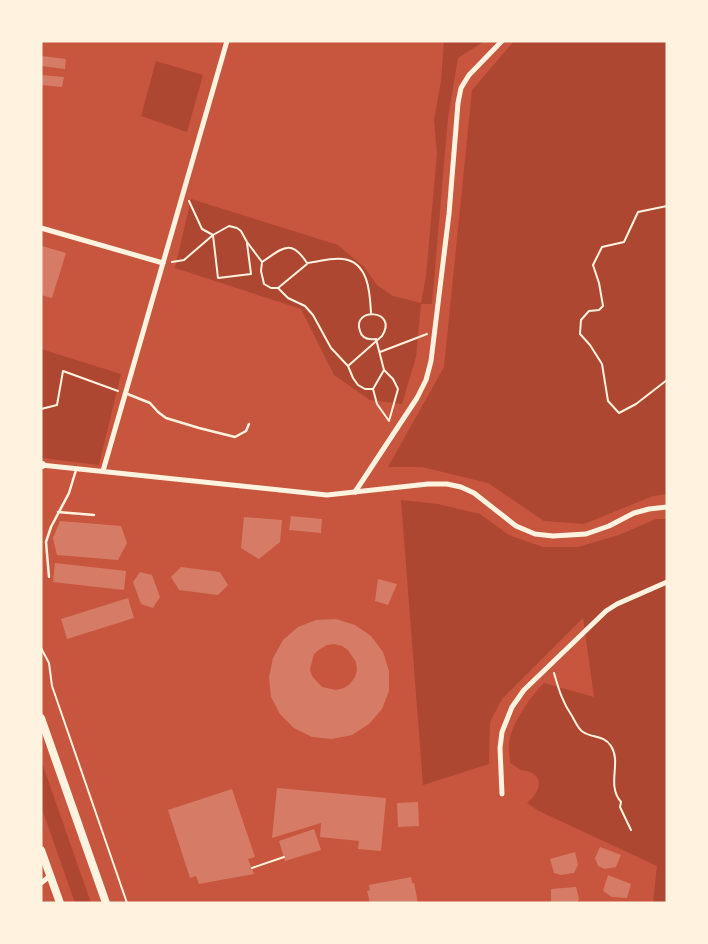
<svg xmlns="http://www.w3.org/2000/svg" width="708" height="944" font-family="Inter,sans-serif">
<rect width="100%" height="100%" fill="#c8553d"/>
<g fill="#ae4732">
<polygon points="444,41 485,41 458,58 448,118 432,304 421,304 416,357 402,404 370,400 334,375 301,309 175,268 191,199 338,245 365,268 377,285 393,296 421,303 426,276 437,154 434,120 441,81"/>
<polygon points="514,41 667,41 667,494 653,496 584,524 544,521 488,483 422,467 388,467 444,367 472,90"/>
<polygon points="156,61 203,75 187,132 141,116"/>
<polygon points="41,349 121,374 99,465 41,458"/>
<path d="M401,500L438,504L480,514L509,535L543,547H578L619,535L656,519H667V903H653L657,866L539,811L527,803C536,796 546,781 532,773C529,771 524,771 521,770C517,768 514,765 510,763C510,757 508,749 509,743C511,724 531,696 544,683L594,697L583,618L502,699L490,722L489,764L423,785Z"/>
<polygon points="41,760 91,903 75,903 41,806"/>
</g>
<g fill="#d67c66" fill-rule="evenodd">
<polygon points="41,56 66,59 65,69 41,66"/>
<polygon points="41,75 64,77 62,87 41,85"/>
<polygon points="42,246 66,253 52,298 41,295"/>
<polygon points="291,516 322,519 321,533 289,530"/>
<polygon points="244,517 282,520 280,542 259,559 241,548"/>
<polygon points="60,521 121,526 127,543 118,560 57,555 53,538"/>
<polygon points="55,563 126,571 124,590 53,582"/>
<polygon points="181,567 220,572 228,585 218,595 179,590 171,577"/>
<polygon points="140,572 152,575 160,597 153,608 141,604 133,582"/>
<polygon points="378,579 397,584 388,605 375,601"/>
<polygon points="128,598 134,618 67,639 61,619"/>
<path d="M336,619L355,625L371,636L383,652L389,671V691L382,709L369,724L352,735L332,739L312,737L294,728L280,714L271,697L269,677L273,658L283,640L298,627L316,620ZM334,644L342,646L348,650L356,662L357,670L355,677L350,684L344,688L336,690L322,687L312,676L310,669L314,654L320,649L327,645Z"/>
<polygon points="277,788 386,798 381,851 358,849 359,841 320,837 321,823 272,838"/>
<polygon points="232,789 255,857 248,859 254,874 199,884 196,876 190,878 168,810"/>
<polygon points="418,802 419,826 398,827 397,803"/>
<polygon points="314,829 321,850 285,861 279,841"/>
<polygon points="600,847 621,855 616,867 605,869 598,866 595,858"/>
<polygon points="575,852 578,865 574,873 561,875 554,873 550,859"/>
<polygon points="608,875 631,884 627,898 612,897 603,891"/>
<polygon points="411,877 412,883 414,883 418,903 370,903 367,891 370,890 369,885"/>
<polygon points="576,887 579,899 577,903 551,903 551,889"/>
</g>
<g fill="none" stroke-linecap="round" stroke-linejoin="round">
<g stroke="#fff3e0" stroke-width="2">
<path d="M189,201L202,229L213,235L229,226L237,228L241,231L247,242L262,262C283,248 291,238 307,263C318,262 332,257 343,259C369,262 370,294 371,313"/>
<polyline points="667,206 638,212 624,242 602,247 593,265 599,283 603,306 599,310 589,311 581,320 580,334 590,345 602,364 608,401 619,413 636,404 667,380"/>
<polyline points="213,235 218,278 251,274 247,243"/>
<polyline points="172,262 184,260 213,235"/>
<polyline points="262,262 261,271 264,284 271,288 278,288 288,298 305,306 313,315 331,348 348,366 353,378 358,385 365,389 373,389 377,404 389,421 398,389 393,379 384,370 376,339"/>
<polyline points="278,288 307,264"/>
<polyline points="380,352 427,334"/>
<path d="M348,366L382,336C399,309 351,307 360,331C362,339 369,340 376,339"/>
<polyline points="373,389 384,370"/>
<polyline points="41,409 57,405 63,371 118,391"/>
<polyline points="41,648 49,663 52,686 127,903"/>
<path d="M554,673C559,690 562,701 572,716C575,721 578,729 583,732C592,738 604,735 611,746C622,763 606,784 621,802L620,807L631,830"/>
<polyline points="252,868 284,857"/>
</g>
<g stroke="#fff3e0" stroke-width="2.5">
<polyline points="125,393 150,403 158,412 166,418 199,428 235,437 246,431 249,424"/>
<polyline points="58,512 94,515"/>
<polyline points="49,577 46,542 51,527 69,493 76,470"/>
</g>
<g stroke="#fff3e0" stroke-width="5">
<polyline points="41,228 163,263"/>
<polyline points="41,465 327,495 428,484 447,484 461,487 474,493 516,526 535,534 553,536 586,534 609,526 634,513 649,509 667,507"/>
<polyline points="103,471 227,41"/>
<polyline points="355,492 417,398 426,380 431,361 449,214 458,103 461,88 469,75 502,41"/>
<polyline points="502,794 500,748 502,732 512,707 524,690 606,611 617,604 667,582"/>
<polyline points="41,883 50,876"/>
</g>
<g stroke="#fff3e0" stroke-width="8">
<polyline points="41,465 42,465"/>
<polyline points="41,718 106,903"/>
<polyline points="41,850 60,903"/>
</g>
</g>
<rect width="708" height="944" fill="none" stroke="#fff3e0" stroke-width="85"/>
</svg>
